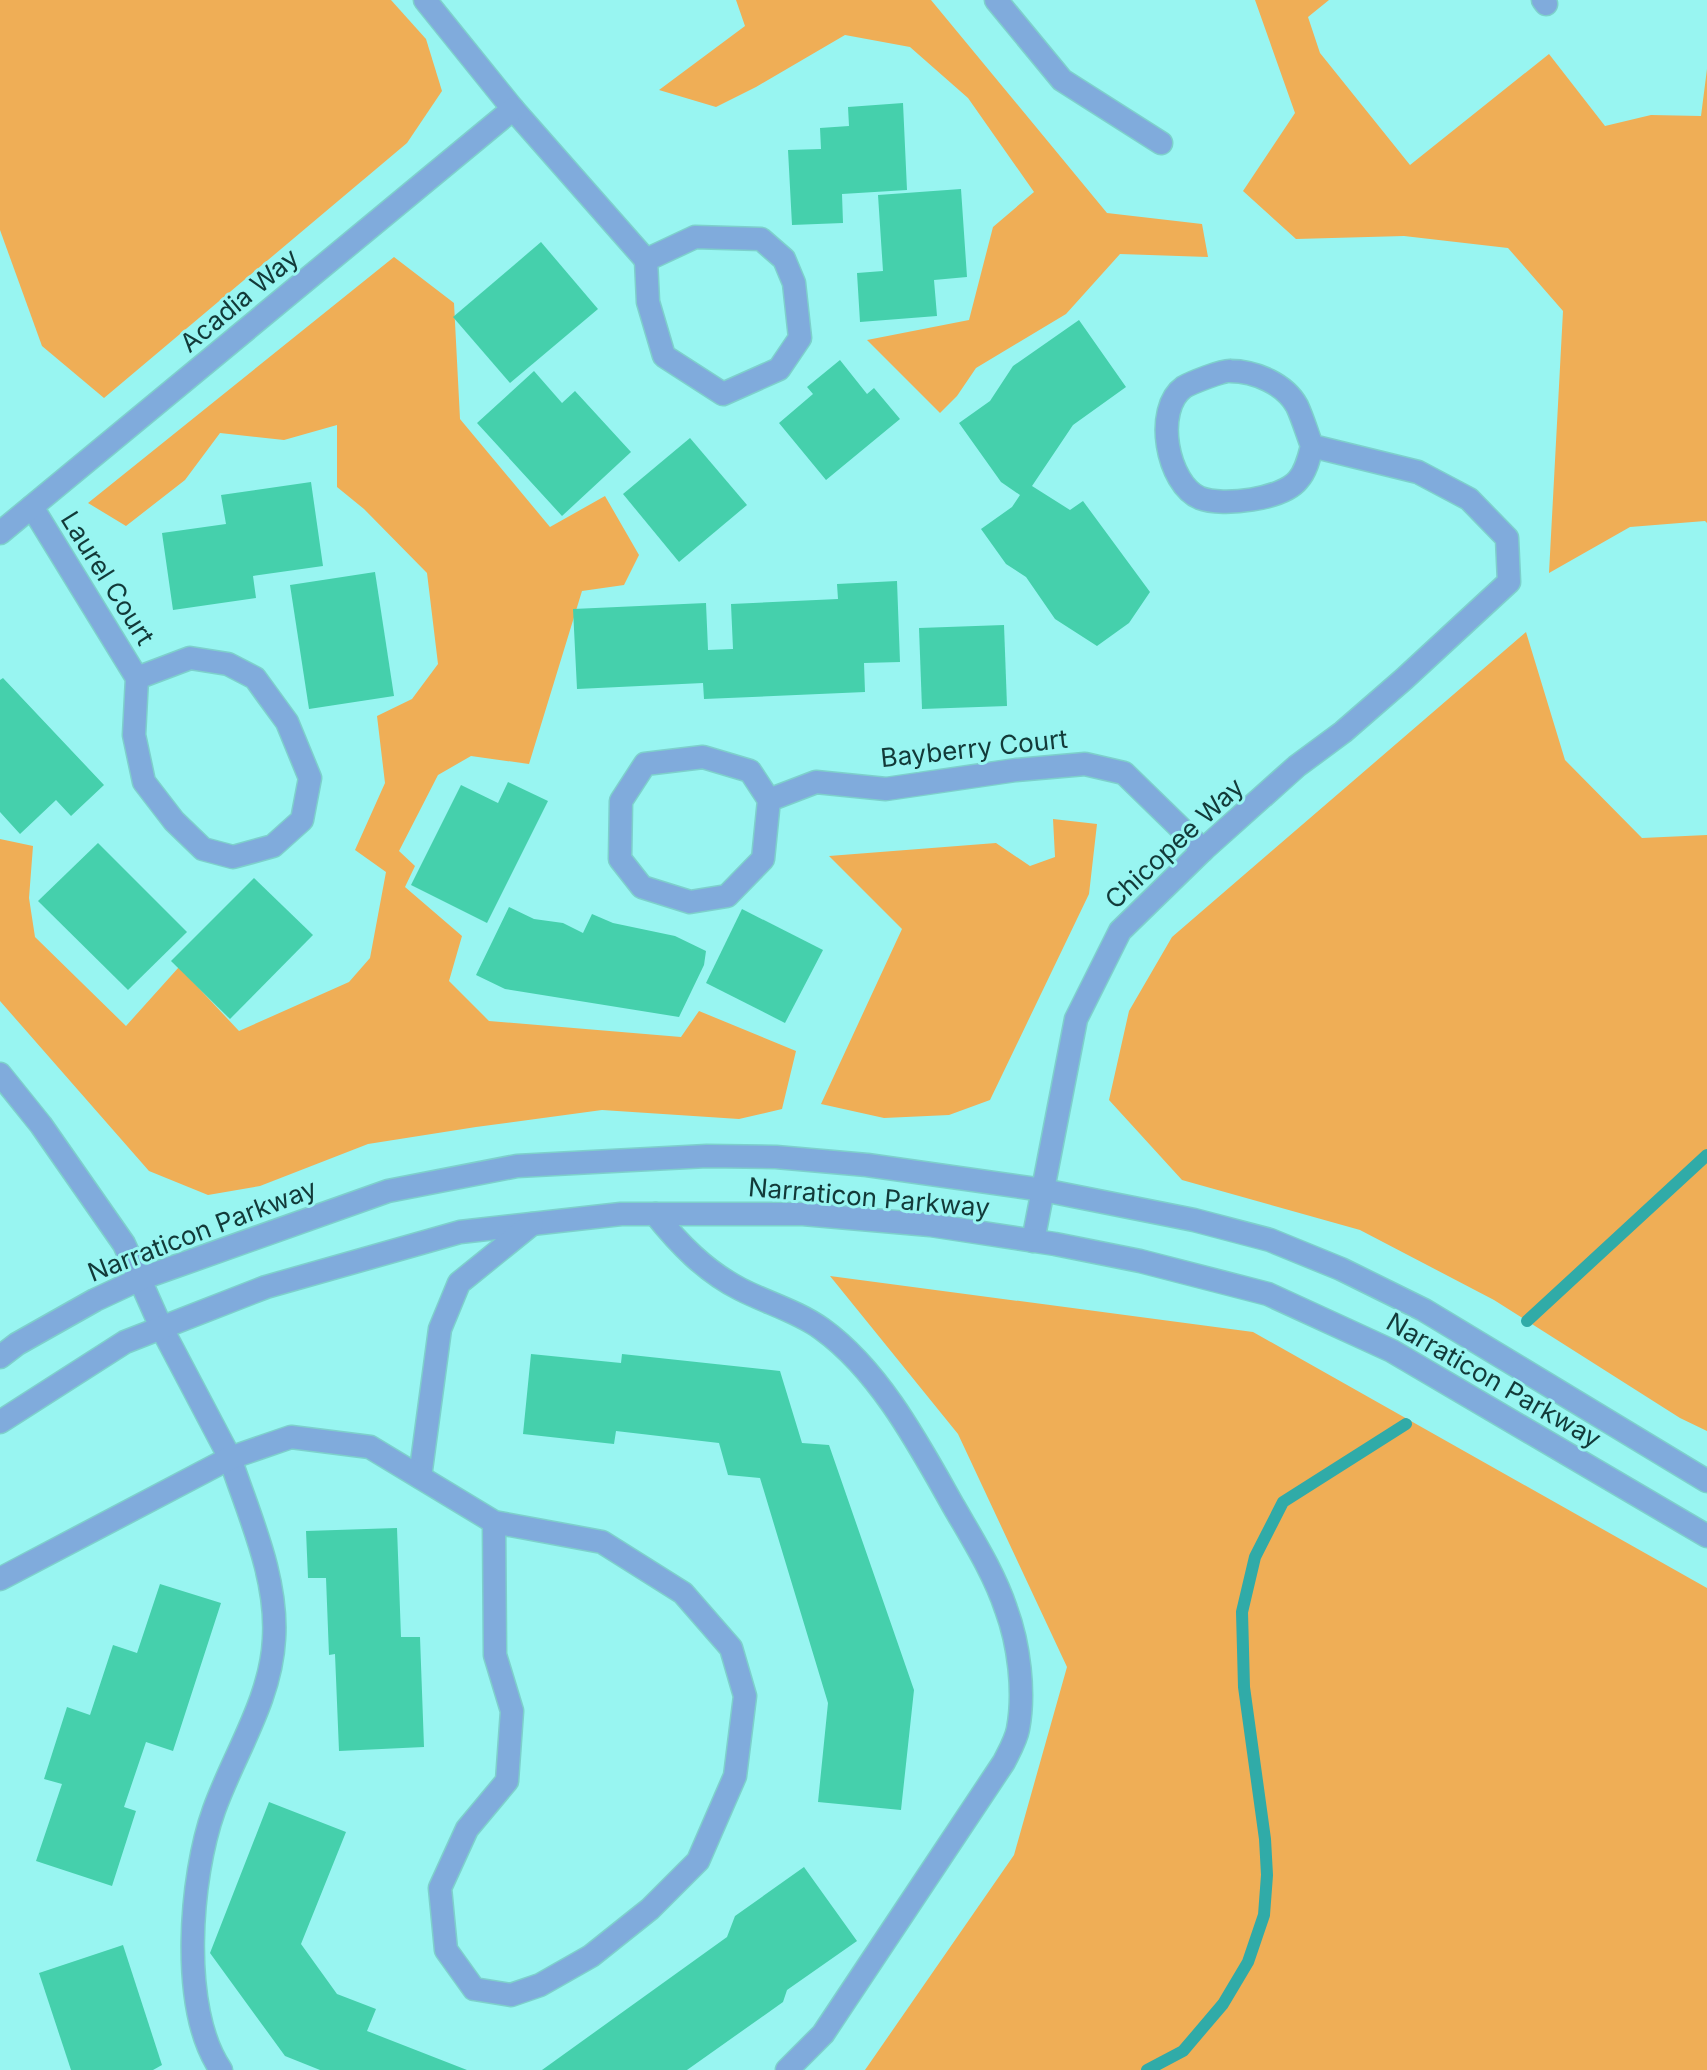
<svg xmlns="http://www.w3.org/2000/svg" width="1707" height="2070" font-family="Inter,sans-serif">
<rect width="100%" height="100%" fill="#98f5f1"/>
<g fill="#efae56">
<polygon points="0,0 391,0 426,39 442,91 407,143 104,398 42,346 0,230"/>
<polygon points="736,0 931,0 1107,213 1202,224 1208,257 1120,254 1066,314 976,368 957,396 940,413 867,340 969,320 993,227 1034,192 968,98 910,47 845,35 756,87 716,107 659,90 745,26"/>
<polygon points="1255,0 1329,0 1308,17 1320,53 1410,165 1549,54 1605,126 1651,115 1701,116 1707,69 1707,523 1705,521 1630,527 1549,573 1563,311 1508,248 1404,236 1296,239 1243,191 1295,113"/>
<polygon points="394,257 454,303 460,419 550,527 605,496 639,555 624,585 582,591 529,764 471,756 438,775 399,851 415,866 405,887 462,936 449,981 489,1021 681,1037 699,1011 796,1051 782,1109 739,1119 602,1110 476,1127 368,1144 260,1186 208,1195 149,1171 0,1001 0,839 33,846 29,898 35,937 126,1026 179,967 239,1031 349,982 370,958 386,872 355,850 385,783 377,716 412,699 438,664 427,573 364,509 337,487 337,425 284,440 220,433 185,480 126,526 88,503"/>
<polygon points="1526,632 1565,760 1642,838 1707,835 1707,1431 1680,1418 1494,1300 1360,1230 1182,1180 1109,1100 1129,1011 1172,937"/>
<polygon points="1053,819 1097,824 1089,894 990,1100 949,1115 884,1118 821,1104 902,929 829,856 996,843 1030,866 1055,857"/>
<polygon points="830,1276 1253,1332 1707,1588 1707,2070 865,2070 1014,1855 1067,1667 958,1434"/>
</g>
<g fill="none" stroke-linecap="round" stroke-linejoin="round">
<g stroke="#30aba8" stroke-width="12">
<polyline points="1527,1321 1707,1155"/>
<polyline points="1147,2070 1183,2051 1223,2004 1248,1962 1264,1915 1267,1875 1265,1839 1244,1687 1242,1612 1255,1557 1283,1502 1406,1424"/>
</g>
</g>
<g fill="#45d0ac">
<polygon points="903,103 907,190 842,194 843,223 792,225 788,150 821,149 820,128 849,126 848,107"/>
<polygon points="961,189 967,277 934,280 937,316 860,322 857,273 883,271 878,195"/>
<polygon points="541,242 598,309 510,383 453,317"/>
<polygon points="1079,320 1126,387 1073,425 1032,486 1070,510 1083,501 1150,592 1129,623 1097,646 1055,619 1026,577 1006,564 981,529 1012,507 1020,495 1001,482 959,423 990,401 1013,366"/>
<polygon points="840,360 867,394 874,388 900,419 826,480 779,423 813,394 807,387"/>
<polygon points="534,371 562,403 575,391 631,452 562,516 477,423"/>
<polygon points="690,438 747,505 679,562 623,494"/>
<polygon points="311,482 323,566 253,576 256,598 173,610 162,533 226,524 221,495"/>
<polygon points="375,572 394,696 309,709 290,585"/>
<polygon points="897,581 900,662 864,663 865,692 704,699 703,683 577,689 573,609 706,603 708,650 733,649 731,604 838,599 837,584"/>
<polygon points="1004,625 1007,706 922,709 919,628"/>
<polygon points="3,678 104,785 71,816 56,800 20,834 0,812 0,680"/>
<polygon points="508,782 548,801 487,923 411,885 461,785 498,803"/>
<polygon points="98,843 187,932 128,990 38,901"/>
<polygon points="254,878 313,935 230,1019 171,961"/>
<polygon points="509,907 534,919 563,923 583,933 592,914 613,923 675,936 706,951 704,965 679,1017 505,989 476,975"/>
<polygon points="742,909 823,950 785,1023 706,983"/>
<polygon points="531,1354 621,1363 622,1354 780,1371 802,1443 829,1445 914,1690 901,1810 818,1802 828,1703 760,1478 728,1475 719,1443 616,1431 614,1444 523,1434"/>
<polygon points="397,1528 401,1637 420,1637 424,1747 339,1751 335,1654 329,1655 326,1578 308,1578 306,1531"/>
<polygon points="160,1584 221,1603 173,1751 146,1742 124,1807 136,1811 112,1886 36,1861 62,1784 44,1779 67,1707 90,1715 113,1645 137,1653"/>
<polygon points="269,1802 346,1832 301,1944 337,1994 376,2009 367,2031 467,2070 320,2070 285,2056 210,1953"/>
<polygon points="804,1867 857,1941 787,1990 783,2002 687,2070 542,2070 727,1937 735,1916"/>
<polygon points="123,1945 162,2065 153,2070 71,2070 39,1973"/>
</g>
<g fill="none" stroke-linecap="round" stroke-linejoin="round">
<defs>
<g id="service">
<path d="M655,1214C679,1244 705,1271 740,1289C767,1303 797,1311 822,1329C880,1371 919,1445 954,1507C973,1540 994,1573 1006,1609C1019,1644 1025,1692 1018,1729C1016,1740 1009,1752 1004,1762L823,2034L787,2070"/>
<path d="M221,2070C179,2009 190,1877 214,1810C234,1754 271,1700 274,1639C278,1577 249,1516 230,1458"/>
</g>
<g id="minor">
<polyline points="425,0 513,109 646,260"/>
<polyline points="996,0 1062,80 1161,143"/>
<polyline points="1543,0 1546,4"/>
<polygon points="695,237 761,239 784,259 794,283 800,338 779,369 723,394 664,356 648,302 646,260"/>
<polyline points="32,507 137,678 134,735 144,782 174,821 203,849 233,857 273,846 302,820 310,778 287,722 255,678 228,664 190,658 137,678"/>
<polyline points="0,533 513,109"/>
<polyline points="769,800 763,859 727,896 690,902 642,887 620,859 621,801 645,764 703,757 750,771 769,800 816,782 886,789 1016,770 1085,764 1124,773 1203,850"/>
<polyline points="0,1074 41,1125 124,1244 161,1327 230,1458"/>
<path d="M1033,1241L1076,1019L1120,931L1203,850L1297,766L1343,732L1404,679L1509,582L1507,538L1469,499L1418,472L1312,446C1307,433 1303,419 1297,406C1285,384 1255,371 1230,371C1223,370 1191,383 1184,387C1153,409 1167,484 1200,498C1223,507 1283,499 1298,480C1306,471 1309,458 1312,446"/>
<polyline points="0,1357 17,1344 95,1300 140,1279 388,1191 517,1166 707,1156 776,1157 867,1165 1043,1190 1194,1220 1270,1240 1341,1269 1424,1310 1707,1481"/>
<polyline points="0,1422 125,1342 266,1287 460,1232 621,1214 803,1214 930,1225 1055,1244 1140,1261 1268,1294 1392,1351 1707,1536"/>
<polyline points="420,1477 440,1329 459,1283 532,1224"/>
<polyline points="0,1579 230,1458 291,1437 370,1447 494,1522 602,1542 683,1593 731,1648 745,1696 735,1776 698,1861 650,1909 591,1956 540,1985 511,1995 474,1989 446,1950 440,1888 467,1829 507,1781 512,1711 495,1655 494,1522"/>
</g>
</defs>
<use href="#service" stroke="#7dd0cc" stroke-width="25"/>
<use href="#minor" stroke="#7dd0cc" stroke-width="25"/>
<use href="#service" stroke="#80abdc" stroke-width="22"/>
<use href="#minor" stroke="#80abdc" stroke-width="22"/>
</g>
<g text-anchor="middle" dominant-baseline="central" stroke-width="6" stroke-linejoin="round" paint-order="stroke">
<g font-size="26" fill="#123a39" stroke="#98f5f1">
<text transform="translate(239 300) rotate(-40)">Acadia Way</text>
<text transform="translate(108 578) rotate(58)">Laurel Court</text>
<text transform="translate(974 748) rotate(-6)">Bayberry Court</text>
<text transform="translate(1174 843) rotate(-43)">Chicopee Way</text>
<text transform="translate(869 1197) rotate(5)">Narraticon Parkway</text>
<text transform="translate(202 1230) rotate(-21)">Narraticon Parkway</text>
<text transform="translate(1494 1380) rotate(30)">Narraticon Parkway</text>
</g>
</g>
</svg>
